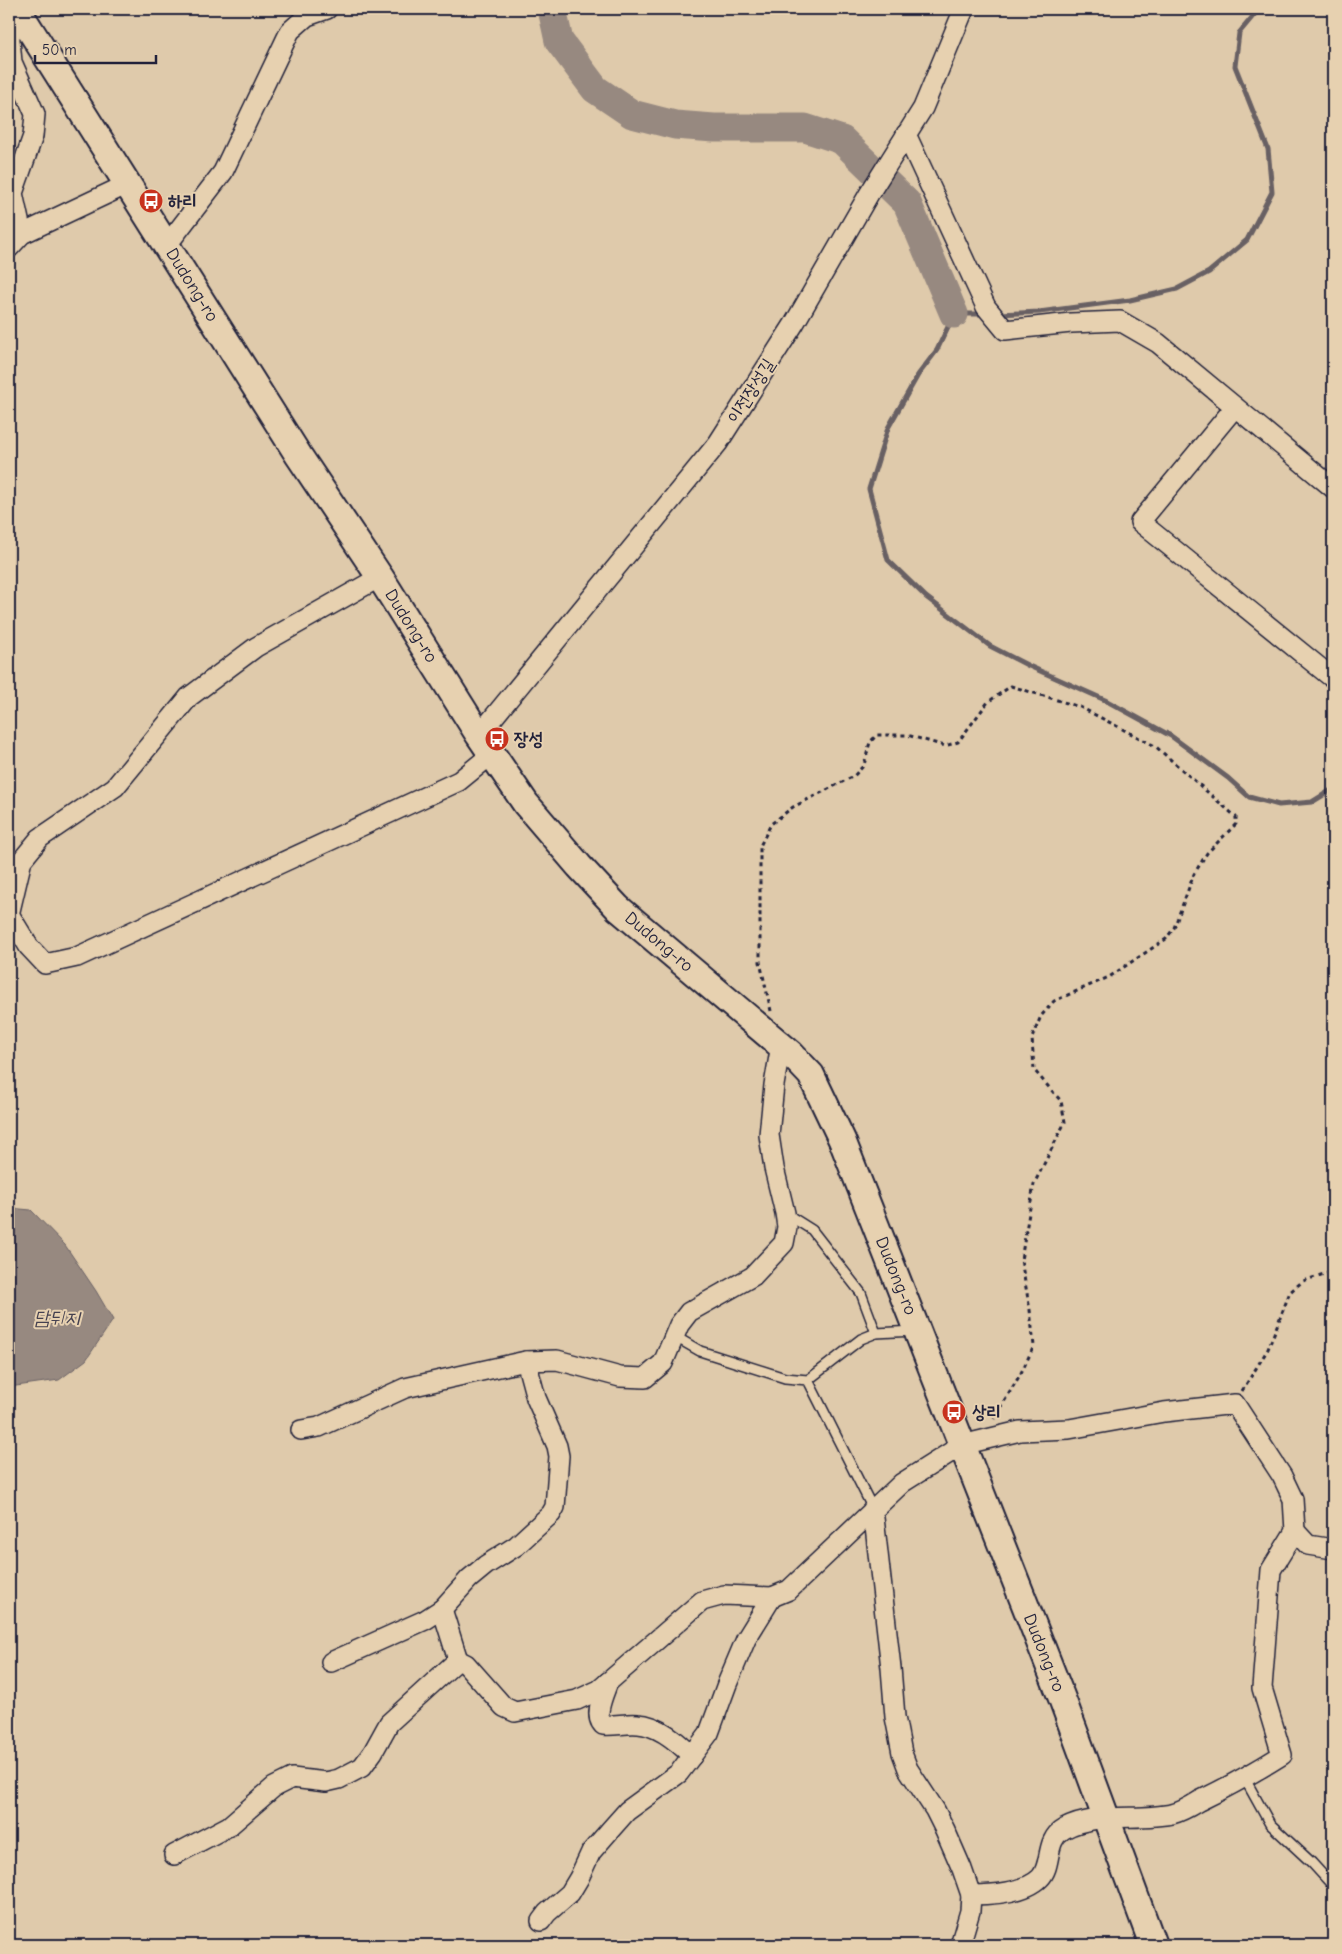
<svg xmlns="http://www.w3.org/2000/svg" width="1342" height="1954" font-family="'Comic Neue','Poor Story',sans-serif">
<rect width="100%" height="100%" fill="#dfcaab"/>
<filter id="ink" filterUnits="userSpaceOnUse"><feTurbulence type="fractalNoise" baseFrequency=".02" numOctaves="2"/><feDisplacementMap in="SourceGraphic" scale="10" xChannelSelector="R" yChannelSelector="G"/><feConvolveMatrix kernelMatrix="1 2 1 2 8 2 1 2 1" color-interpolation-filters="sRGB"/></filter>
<g filter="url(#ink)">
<polygon fill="#978980" stroke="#686064" points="10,1208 31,1210 65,1245 96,1291 113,1320 86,1360 59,1380 9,1387 9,1209"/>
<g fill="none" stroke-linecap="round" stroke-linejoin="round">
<g stroke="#686064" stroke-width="5">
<polyline points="985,314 954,314 937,350 918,375 888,428 869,489 888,560 926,597 990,646 1029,666 1105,700 1171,736 1228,778 1249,797 1279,805 1312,802 1333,789"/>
<polyline points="999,314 1039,312 1130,300 1177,289 1209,272 1247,240 1272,192 1268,149 1235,66 1239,33 1259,9"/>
</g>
<polyline stroke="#978980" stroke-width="29" points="552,9 559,41 595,89 632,114 675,125 714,128 805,128 842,140 907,203 954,314"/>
<defs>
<g id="lane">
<polyline points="785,1213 812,1230 861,1293 876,1333"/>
<polyline points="674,1336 700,1351 785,1378 808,1380 861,1339 876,1333 914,1331"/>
<polyline points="808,1380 873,1509"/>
<polyline points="1245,1779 1270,1824 1312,1863 1333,1886"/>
</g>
<g id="street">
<polyline points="15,9 9,30 12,62 35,114 33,136 13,193 22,234"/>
<polyline points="906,134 986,307 1005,330 1071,323 1120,321 1158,343 1333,488"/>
<polyline points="167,245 223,172 290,31 307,16 327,9"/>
<polyline points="9,248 22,234 128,184"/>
<polyline points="1235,407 1140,522 1330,676 1333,671"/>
<polyline points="479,735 718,443 794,324 869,194 923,108 964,9"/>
<polyline points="9,914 29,947 45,964 77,957 459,781 492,754"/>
<polyline points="9,915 22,860 40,838 115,787 189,697 256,647 380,577"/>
<polyline points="301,1430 319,1427 405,1388 526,1361 557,1360 620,1377 645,1378 663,1363 679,1325 689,1312 753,1276 784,1243 787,1227 785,1213 774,1168 769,1135 774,1085 781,1045"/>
<polyline points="1295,1531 1308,1545 1333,1549"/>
<polyline points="442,1609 458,1660"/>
<polyline points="331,1662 425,1620 442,1609 469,1579 486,1565 516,1546 551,1514 555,1507 559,1456 557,1446 536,1398 526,1361"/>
<path d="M608,1682C604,1694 593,1715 603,1725C615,1726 626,1723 638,1724C659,1725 678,1742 692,1756"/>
<path d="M174,1855L229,1826L274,1787L292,1778L326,1782L339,1779L362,1767L373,1752L389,1723L458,1660L466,1664L504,1707L515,1712L577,1700L599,1690L702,1601L724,1595L772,1597L789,1590L902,1483L962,1445L1020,1431L1069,1429L1164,1412L1235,1404L1282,1476L1293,1499L1295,1531L1271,1570L1262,1688L1282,1755C1255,1772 1228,1787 1199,1801C1191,1806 1181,1812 1172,1814C1137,1821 1096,1812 1064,1829C1044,1840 1053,1865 1040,1878C1025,1893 990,1895 971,1895L962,1869L945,1830L935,1810L908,1769L902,1753L895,1717L891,1668L873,1509"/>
<polyline points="541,1921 547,1913 570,1893 579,1878 591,1852 611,1829 627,1811 679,1773 709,1733 727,1684 746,1639 772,1597"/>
<polyline points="960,1945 970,1911 971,1895"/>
</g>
<polyline id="secondary" points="17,9 299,456 380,577 479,735 526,804 579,866 618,908 791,1054 811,1075 842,1140 1063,1701 1153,1945"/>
</defs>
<use href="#lane" stroke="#22223b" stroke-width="12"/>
<use href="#street" stroke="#22223b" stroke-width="22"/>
<use href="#secondary" stroke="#22223b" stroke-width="30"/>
<g stroke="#22223b" stroke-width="3" stroke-dasharray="4 4" stroke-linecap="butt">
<polyline points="771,1011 760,962 760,846 771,824 793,807 854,776 864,765 870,742 877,735 907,735 945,746 958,742 988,702 1011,686 1080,707 1155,746 1236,817 1236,824 1207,853 1194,874 1174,928 1166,939 1109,977 1054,1001 1041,1016 1032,1038 1034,1070 1061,1101 1065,1122 1034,1184 1021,1260 1030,1310 1034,1346 1021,1373 994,1419"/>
<polyline points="1242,1391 1268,1349 1290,1292 1303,1281 1333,1271"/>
</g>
<use href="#lane" stroke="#e7d1b0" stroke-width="9"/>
<use href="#street" stroke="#e7d1b0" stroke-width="19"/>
<use href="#secondary" stroke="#e7d1b0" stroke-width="26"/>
</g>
</g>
<defs>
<symbol id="bus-disc" viewBox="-11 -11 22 22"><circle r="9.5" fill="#c8321e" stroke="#e7d1b0"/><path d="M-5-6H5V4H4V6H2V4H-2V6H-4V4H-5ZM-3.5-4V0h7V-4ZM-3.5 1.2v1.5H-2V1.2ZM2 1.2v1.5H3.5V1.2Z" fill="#fff"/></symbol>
</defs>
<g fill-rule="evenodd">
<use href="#bus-disc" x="137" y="187" width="28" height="28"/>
<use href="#bus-disc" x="483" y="725" width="28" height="28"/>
<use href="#bus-disc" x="940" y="1398" width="28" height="28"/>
</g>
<g text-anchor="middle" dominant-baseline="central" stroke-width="4" stroke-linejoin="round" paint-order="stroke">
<g font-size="18" font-weight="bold" fill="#22223b" stroke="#e7d1b0" text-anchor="start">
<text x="168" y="201">하리</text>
<text x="514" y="739">장성</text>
<text x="972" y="1412">상리</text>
</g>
<g font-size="18" fill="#22223b" stroke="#e7d1b0">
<text transform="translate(192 285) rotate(58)">Dudong-ro</text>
<text transform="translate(751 391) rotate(-58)">이전장성길</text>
<text transform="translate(411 626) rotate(58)">Dudong-ro</text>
<text transform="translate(659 942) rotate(40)">Dudong-ro</text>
<text transform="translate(896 1276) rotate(68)">Dudong-ro</text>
<text transform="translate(1044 1653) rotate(68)">Dudong-ro</text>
</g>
<g font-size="19" font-style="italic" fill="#454150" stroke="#e7d1b0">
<text x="57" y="1318">담뒤지</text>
</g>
</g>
<rect width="1342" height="1954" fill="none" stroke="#e7d1b0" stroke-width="30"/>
<rect x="15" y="15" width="1312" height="1924" fill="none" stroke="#22223b" stroke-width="2" filter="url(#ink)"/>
<path d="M35 55v8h121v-8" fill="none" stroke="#22223b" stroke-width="2.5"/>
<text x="42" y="55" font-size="15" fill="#22223b" stroke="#e7d1b0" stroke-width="4" paint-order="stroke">50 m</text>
</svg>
